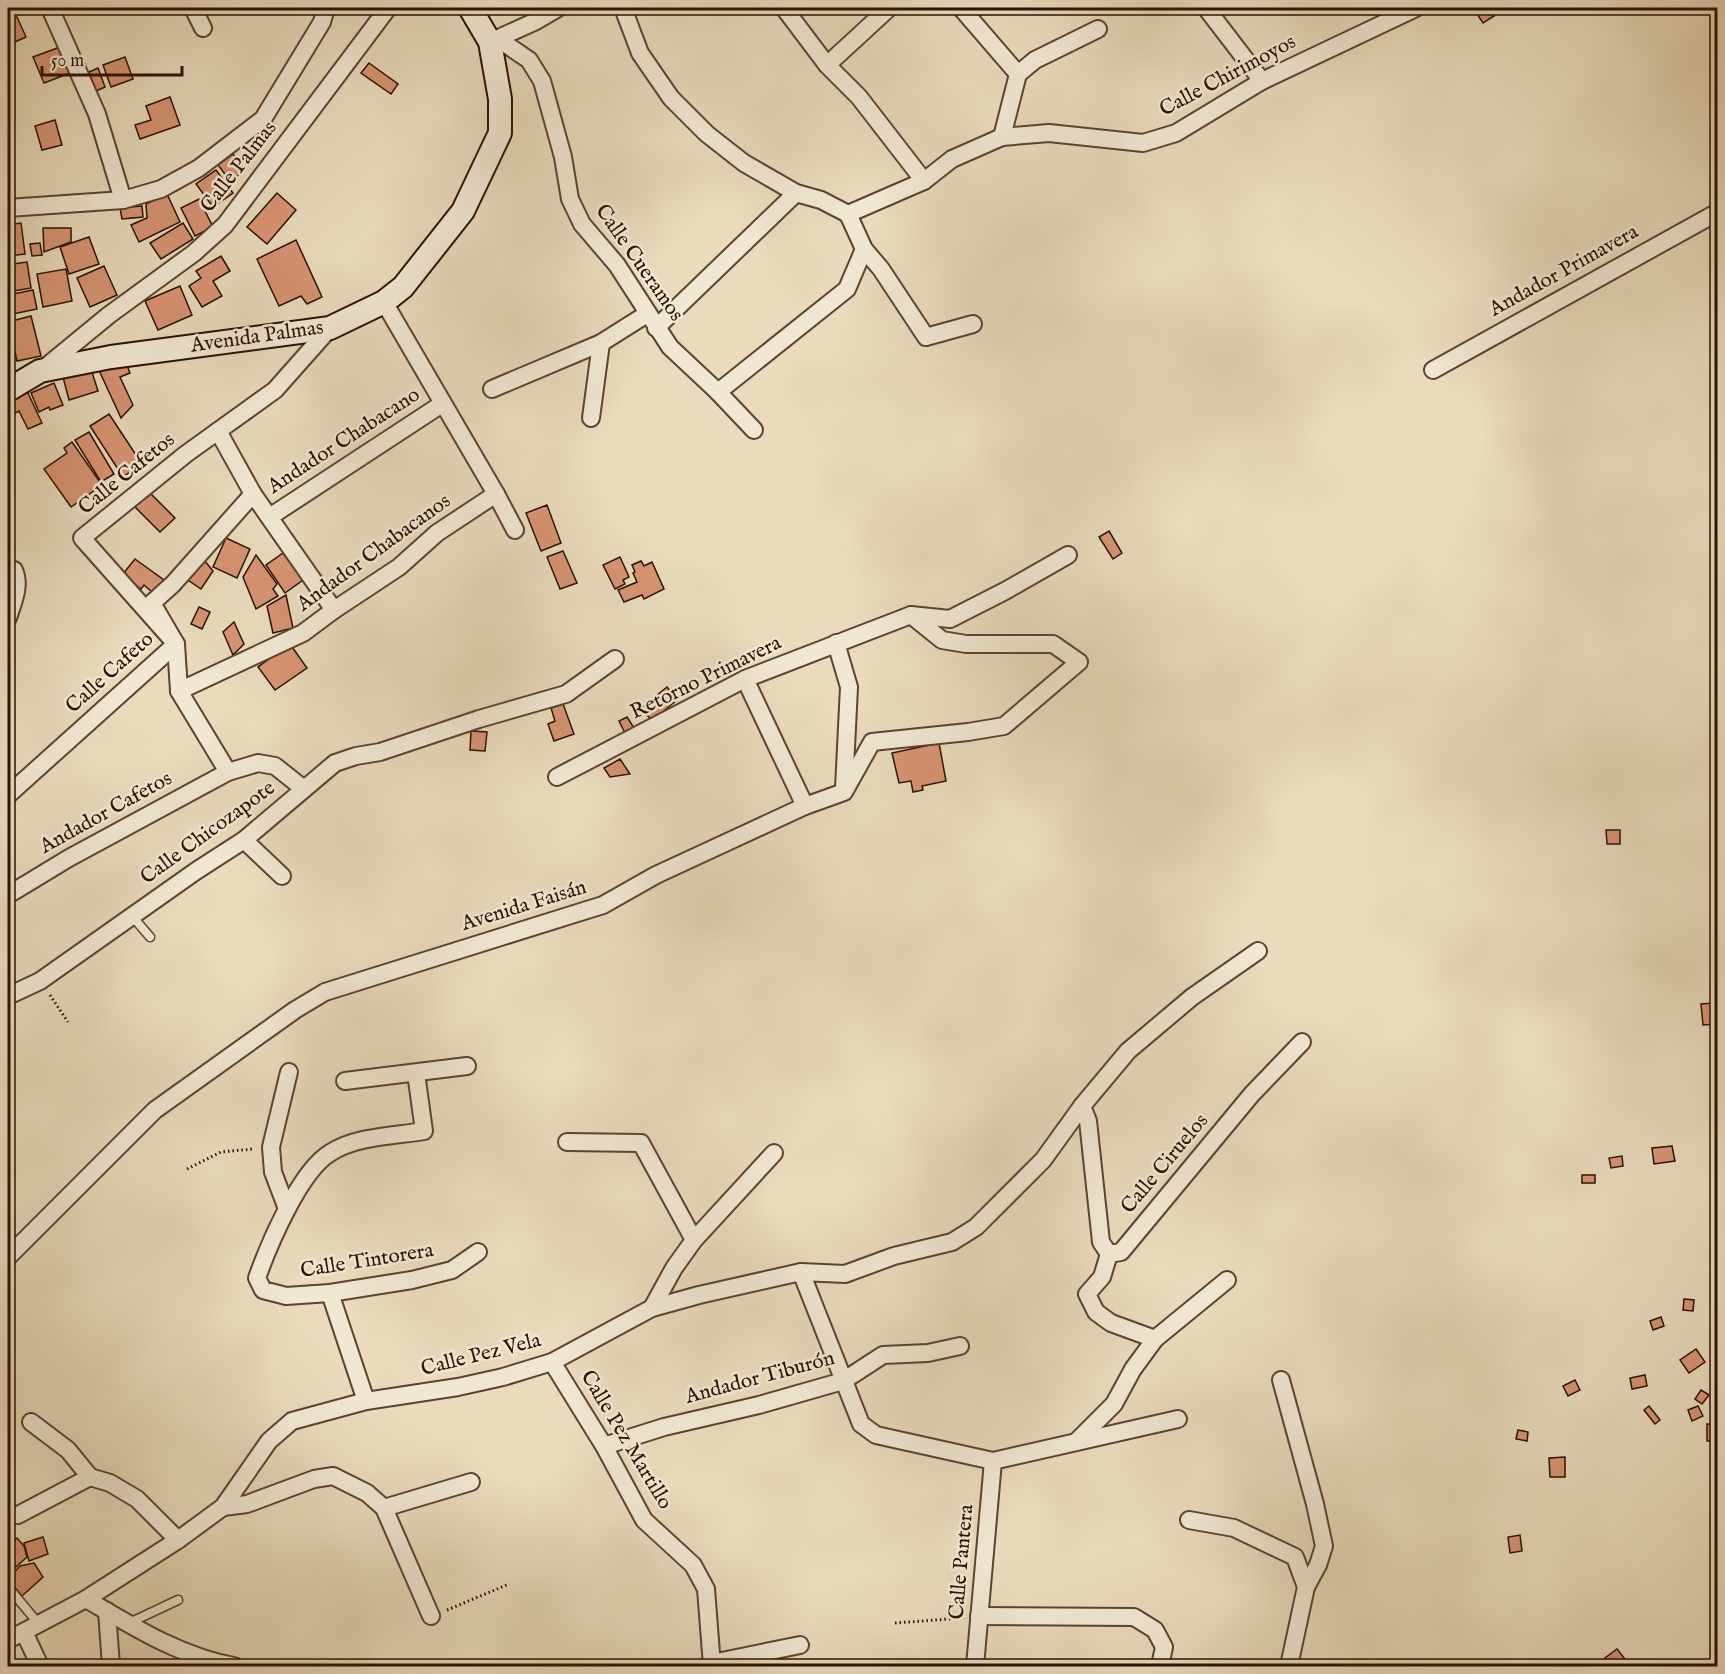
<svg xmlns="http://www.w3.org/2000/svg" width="1725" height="1674" font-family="'IM FELL English',serif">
<rect width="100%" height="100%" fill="#e9dbbc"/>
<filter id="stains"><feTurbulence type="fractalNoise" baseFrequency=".00333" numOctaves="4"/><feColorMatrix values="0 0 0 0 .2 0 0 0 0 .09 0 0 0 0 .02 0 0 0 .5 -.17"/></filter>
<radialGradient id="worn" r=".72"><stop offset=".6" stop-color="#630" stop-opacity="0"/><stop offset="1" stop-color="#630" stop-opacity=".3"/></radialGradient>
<g fill="#d79473" stroke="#2a1102" stroke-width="1.5">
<polygon points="1473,8 1488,8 1494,16 1483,23"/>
<polygon points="17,17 26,37 8,45 8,21"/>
<polygon points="60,47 70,73 44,83 33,57"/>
<polygon points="125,57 133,79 111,87 103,65"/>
<polygon points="369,63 398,84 391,94 361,73"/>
<polygon points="98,68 105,87 96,91 89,72"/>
<polygon points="170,97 180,125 140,139 135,125 151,120 146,106"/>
<polygon points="55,120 62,145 42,150 35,126"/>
<polygon points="233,154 245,170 230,181 218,165"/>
<polygon points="216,170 233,193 213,207 196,184"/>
<polygon points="277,193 296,210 267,244 247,227"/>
<polygon points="167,194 180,222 139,242 131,225 147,218 146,204"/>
<polygon points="199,199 213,227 195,236 181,208"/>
<polygon points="142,206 143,217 122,219 120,208"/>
<polygon points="21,223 25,254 8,256 8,225"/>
<polygon points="183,223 193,239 161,259 150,243"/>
<polygon points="43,228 71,228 71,242 44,252"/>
<polygon points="89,237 99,264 69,274 60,247"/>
<polygon points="296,240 322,297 307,304 301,296 279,306 257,259"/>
<polygon points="40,243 42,255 32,256 30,244"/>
<polygon points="221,256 230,271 213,281 222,296 202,307 189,286 201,278 196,271"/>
<polygon points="27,262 31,288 8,292 8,273 14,272 13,264"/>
<polygon points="104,266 117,295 90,307 77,278"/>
<polygon points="66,269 72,301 43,307 37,274"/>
<polygon points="180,286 192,315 158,330 145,301"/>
<polygon points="33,290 37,309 8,315 8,295"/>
<polygon points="31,316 41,356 17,361 8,322"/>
<polygon points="125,360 130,373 120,377 133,405 121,418 97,366"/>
<polygon points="91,369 98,391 69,400 63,377"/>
<polygon points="54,383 63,405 50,410 49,407 39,412 31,393"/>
<polygon points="27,391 42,423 28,429 19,411 8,417 8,400"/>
<polygon points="109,414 142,464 123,477 90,426"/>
<polygon points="89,432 114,474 101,482 75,440"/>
<polygon points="72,442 102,485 71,507 44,469 67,453 64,448"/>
<polygon points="149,492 175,518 160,532 134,506"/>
<polygon points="547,505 561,543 541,551 526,513"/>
<polygon points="1109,531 1122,553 1113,559 1099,537"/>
<polygon points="226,538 250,549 237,578 213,567"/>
<polygon points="563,551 577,583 560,589 547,557"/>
<polygon points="283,553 303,580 285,593 266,565"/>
<polygon points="200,555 213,571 201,589 185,578"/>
<polygon points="256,555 277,584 273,589 278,596 256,609 243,577"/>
<polygon points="620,557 629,577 623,580 625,584 615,589 603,565"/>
<polygon points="135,559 164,580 154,594 144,585 141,589 122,575"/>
<polygon points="641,561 644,566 652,562 664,589 644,599 642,595 624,602 618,590 637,582 633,573 635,572 632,565"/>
<polygon points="286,595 293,628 273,633 267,606"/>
<polygon points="199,607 210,612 202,629 191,624"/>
<polygon points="234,622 244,644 233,655 223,632"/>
<polygon points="290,644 307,668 275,690 258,667"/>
<polygon points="667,687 677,700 652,721 641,708"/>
<polygon points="563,704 574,734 554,741 548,724 555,721 551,708"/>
<polygon points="627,717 634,728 625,733 619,721"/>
<polygon points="471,731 487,732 485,751 470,750"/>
<polygon points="939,743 946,781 922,786 923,790 913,792 911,781 899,783 892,753"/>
<polygon points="620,759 630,774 610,777 604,768"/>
<polygon points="1606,830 1620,830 1620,844 1607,844"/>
<polygon points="1715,1003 1717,1024 1703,1025 1701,1004"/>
<polygon points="1672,1146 1675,1161 1654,1164 1652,1148"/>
<polygon points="1622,1156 1623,1166 1611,1168 1609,1158"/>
<rect x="1582" y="1175" width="13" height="8"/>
<polygon points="1684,1299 1694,1300 1693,1311 1683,1310"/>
<polygon points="1661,1317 1664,1326 1653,1330 1650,1321"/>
<polygon points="1696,1349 1705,1362 1689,1373 1680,1360"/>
<polygon points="1645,1375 1647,1386 1632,1389 1630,1378"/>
<polygon points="1575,1380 1580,1390 1568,1396 1563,1386"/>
<polygon points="1701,1390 1709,1395 1702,1404 1695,1399"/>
<polygon points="1649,1406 1660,1420 1655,1424 1644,1410"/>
<polygon points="1698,1406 1703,1416 1692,1421 1688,1410"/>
<polygon points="1712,1416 1718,1417 1718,1441 1707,1441 1707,1424 1712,1425"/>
<polygon points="1518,1430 1528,1432 1527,1441 1516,1439"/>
<polygon points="1565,1457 1565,1477 1550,1477 1549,1458"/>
<polygon points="1520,1535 1522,1551 1510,1553 1508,1537"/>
<polygon points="43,1537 48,1554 29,1561 24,1543"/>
<polygon points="17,1538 24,1546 27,1557 8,1574 8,1546"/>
<polygon points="34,1563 43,1577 22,1596 8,1579 20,1566"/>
<polygon points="1617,1649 1625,1659 1615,1666 1611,1666 1605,1658"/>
</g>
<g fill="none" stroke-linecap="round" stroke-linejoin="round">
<defs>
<g id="lane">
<polyline points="132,916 150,937"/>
<polyline points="8,1587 38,1623"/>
<polyline points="129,1623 178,1600"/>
</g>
<g id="street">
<polyline points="50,8 97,114 123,200"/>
<polyline points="193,8 203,28"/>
<polyline points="623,8 640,53 671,98 707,134 744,163 796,193 821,200 848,214 924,181 952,159 1002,137 1049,133 1143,143 1176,133 1262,81 1416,8"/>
<polyline points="784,8 827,65 859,97 924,181"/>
<polyline points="961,8 1018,74"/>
<polyline points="1206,8 1262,81"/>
<polyline points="498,39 529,60 542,81 563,157 570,199 582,224 617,265 670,347 718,392 754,430"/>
<polyline points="490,42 534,22 558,8"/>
<polyline points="827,65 889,8"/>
<polyline points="1018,74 1035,60 1098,29"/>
<polyline points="1002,137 1018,74"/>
<polyline points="8,208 123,200 161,189 199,168 263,119 322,22 326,8"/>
<polyline points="848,214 864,249 881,269 926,337 973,324"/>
<polyline points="384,302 496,494 515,530"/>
<polyline points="656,328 796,193"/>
<polyline points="42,370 109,315 194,253 225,225 388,8"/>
<polyline points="1433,370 1718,212"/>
<polyline points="492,389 601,343 647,314"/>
<polyline points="718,392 847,289 864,249"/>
<polyline points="591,418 601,343"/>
<polyline points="218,431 253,494 334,610"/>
<polyline points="271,516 442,404"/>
<path d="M8,572L14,570C21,586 13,602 8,618"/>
<polyline points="836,643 849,687 844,788"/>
<polyline points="745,679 805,806"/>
<polyline points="179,691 303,633 334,610 399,567 437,533 496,494"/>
<polyline points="228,772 179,691 176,644 82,538 186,454 275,390 330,328"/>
<polyline points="557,777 745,679 911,615 950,619 1005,591 1068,555"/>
<polyline points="8,795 176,644 152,603 173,584 253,494"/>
<polyline points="244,840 282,876"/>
<polyline points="8,895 69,858 228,772 258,763 275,766 304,789"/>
<polyline points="8,996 40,981 196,871 244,840 335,763 356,756 380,752 479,719 566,694 615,659"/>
<path d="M416,1073L424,1131C394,1136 356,1136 330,1153C300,1171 269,1244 257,1278L263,1290L286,1296L330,1293L412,1280L452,1270L478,1252"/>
<polyline points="345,1081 467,1066"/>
<polyline points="1082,1106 1088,1121 1101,1242 1109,1254 1102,1277 1087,1294 1096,1312 1111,1323 1155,1339"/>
<polyline points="567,1142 641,1143 694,1240"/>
<polyline points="287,1209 273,1172 271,1147 289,1072"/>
<polyline points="1109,1254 1121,1252 1252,1094 1302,1042"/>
<polyline points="8,1257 155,1110 295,1010 325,992 603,905 656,875 805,806 844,792 872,742 968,732 1004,726 1079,662 1053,644 966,644 942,640 911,615"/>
<polyline points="801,1272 861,1424 876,1435 993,1461 1178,1419"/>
<polyline points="330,1293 366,1401"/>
<polyline points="652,1308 674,1268 694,1240 774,1153"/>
<polyline points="552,1362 604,1446 644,1520 693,1565 706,1589 712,1666"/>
<polyline points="1281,1380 1315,1504 1324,1546 1318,1565 1306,1587"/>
<polyline points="31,1422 68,1450 90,1477 110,1483 137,1499 178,1540"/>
<polyline points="1076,1442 1114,1404 1133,1369 1155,1339 1227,1280"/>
<polyline points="604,1446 664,1427 759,1405 843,1381 883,1355 928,1353 960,1346"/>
<polyline points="223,1507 247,1504 314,1479 333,1476 367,1493 384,1508 431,1616"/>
<polyline points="384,1508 471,1482"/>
<polyline points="18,1515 90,1477"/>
<polyline points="1189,1520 1234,1528 1295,1557 1306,1587 1289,1666"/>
<path d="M86,1599C132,1626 181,1657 234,1666"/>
<polyline points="107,1611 111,1666"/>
<polyline points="979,1616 1134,1617 1155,1630 1164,1647 1160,1666"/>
<polyline points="24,1632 40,1666"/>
<polyline points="8,1640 86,1599 178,1540 223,1507 269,1441 292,1421 366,1401 458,1387 503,1377 552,1362 652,1308 699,1295 801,1272 845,1274 894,1256 952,1242 976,1227 1043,1160 1082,1106 1128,1051 1192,997 1258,951"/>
<polyline points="712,1663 800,1645"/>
<polyline points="975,1666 993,1461"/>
</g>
<polyline id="secondary" points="8,390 40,371 111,357 330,328 384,302 403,287 463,211 500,133 500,99 490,42 470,8"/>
</defs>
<use href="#lane" stroke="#5a4430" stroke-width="11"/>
<use href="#street" stroke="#5a4430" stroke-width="20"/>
<use href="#secondary" stroke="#2a1102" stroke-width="26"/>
<g stroke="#2a1102" stroke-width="3" stroke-dasharray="1.5 3" stroke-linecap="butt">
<polyline points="50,995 68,1022"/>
<polyline points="187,1169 221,1152 253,1149"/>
<polyline points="447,1610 509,1584"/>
<polyline points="895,1623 962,1618"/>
</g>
<use href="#lane" stroke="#f1e8d3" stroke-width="8"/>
<use href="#street" stroke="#f1e8d3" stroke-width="16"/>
<use href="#secondary" stroke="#f1e8d3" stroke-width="22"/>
</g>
<g text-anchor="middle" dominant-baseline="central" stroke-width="5" stroke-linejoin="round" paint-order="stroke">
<g font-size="21" fill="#2a1102" stroke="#f1e8d3">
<text transform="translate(1228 76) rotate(-28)">Calle Chirimoyos</text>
<text transform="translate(239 167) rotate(-52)">Calle Palmas</text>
<text transform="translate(639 263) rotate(55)">Calle Cueramos</text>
<text transform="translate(1564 271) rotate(-29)">Andador Primavera</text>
<text transform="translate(257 337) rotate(-8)">Avenida Palmas</text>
<text transform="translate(344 441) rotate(-33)">Andador Chabacano</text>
<text transform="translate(127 474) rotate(-39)">Calle Cafetos</text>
<text transform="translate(374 553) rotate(-36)">Andador Chabacanos</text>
<text transform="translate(110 673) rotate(-42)">Calle Cafeto</text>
<text transform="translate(706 678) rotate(-26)">Retorno Primavera</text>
<text transform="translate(106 813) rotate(-29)">Andador Cafetos</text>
<text transform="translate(208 833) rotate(-36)">Calle Chicozapote</text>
<text transform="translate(524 906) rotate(-17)">Avenida Faisán</text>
<text transform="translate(1165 1164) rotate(-50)">Calle Ciruelos</text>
<text transform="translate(367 1261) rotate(-9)">Calle Tintorera</text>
<text transform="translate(481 1355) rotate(-14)">Calle Pez Vela</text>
<text transform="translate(760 1378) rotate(-15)">Andador Tiburón</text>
<text transform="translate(626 1440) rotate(59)">Calle Pez Martillo</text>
<text transform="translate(962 1562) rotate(-85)">Calle Pantera</text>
</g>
</g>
<rect width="1725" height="1674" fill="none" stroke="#e9dbbc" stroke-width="30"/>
<rect x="9" y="9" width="1707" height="1656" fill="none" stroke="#2a1102" stroke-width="3"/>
<rect x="15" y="15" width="1695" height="1644" fill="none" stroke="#2a1102" stroke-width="1.5"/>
<path d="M42 66v9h140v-9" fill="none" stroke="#2a1102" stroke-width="3"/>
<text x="51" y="66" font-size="18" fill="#2a1102" stroke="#f1e8d3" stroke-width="4.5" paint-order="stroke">50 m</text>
<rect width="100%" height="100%" filter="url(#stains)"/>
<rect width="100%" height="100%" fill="url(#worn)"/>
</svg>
